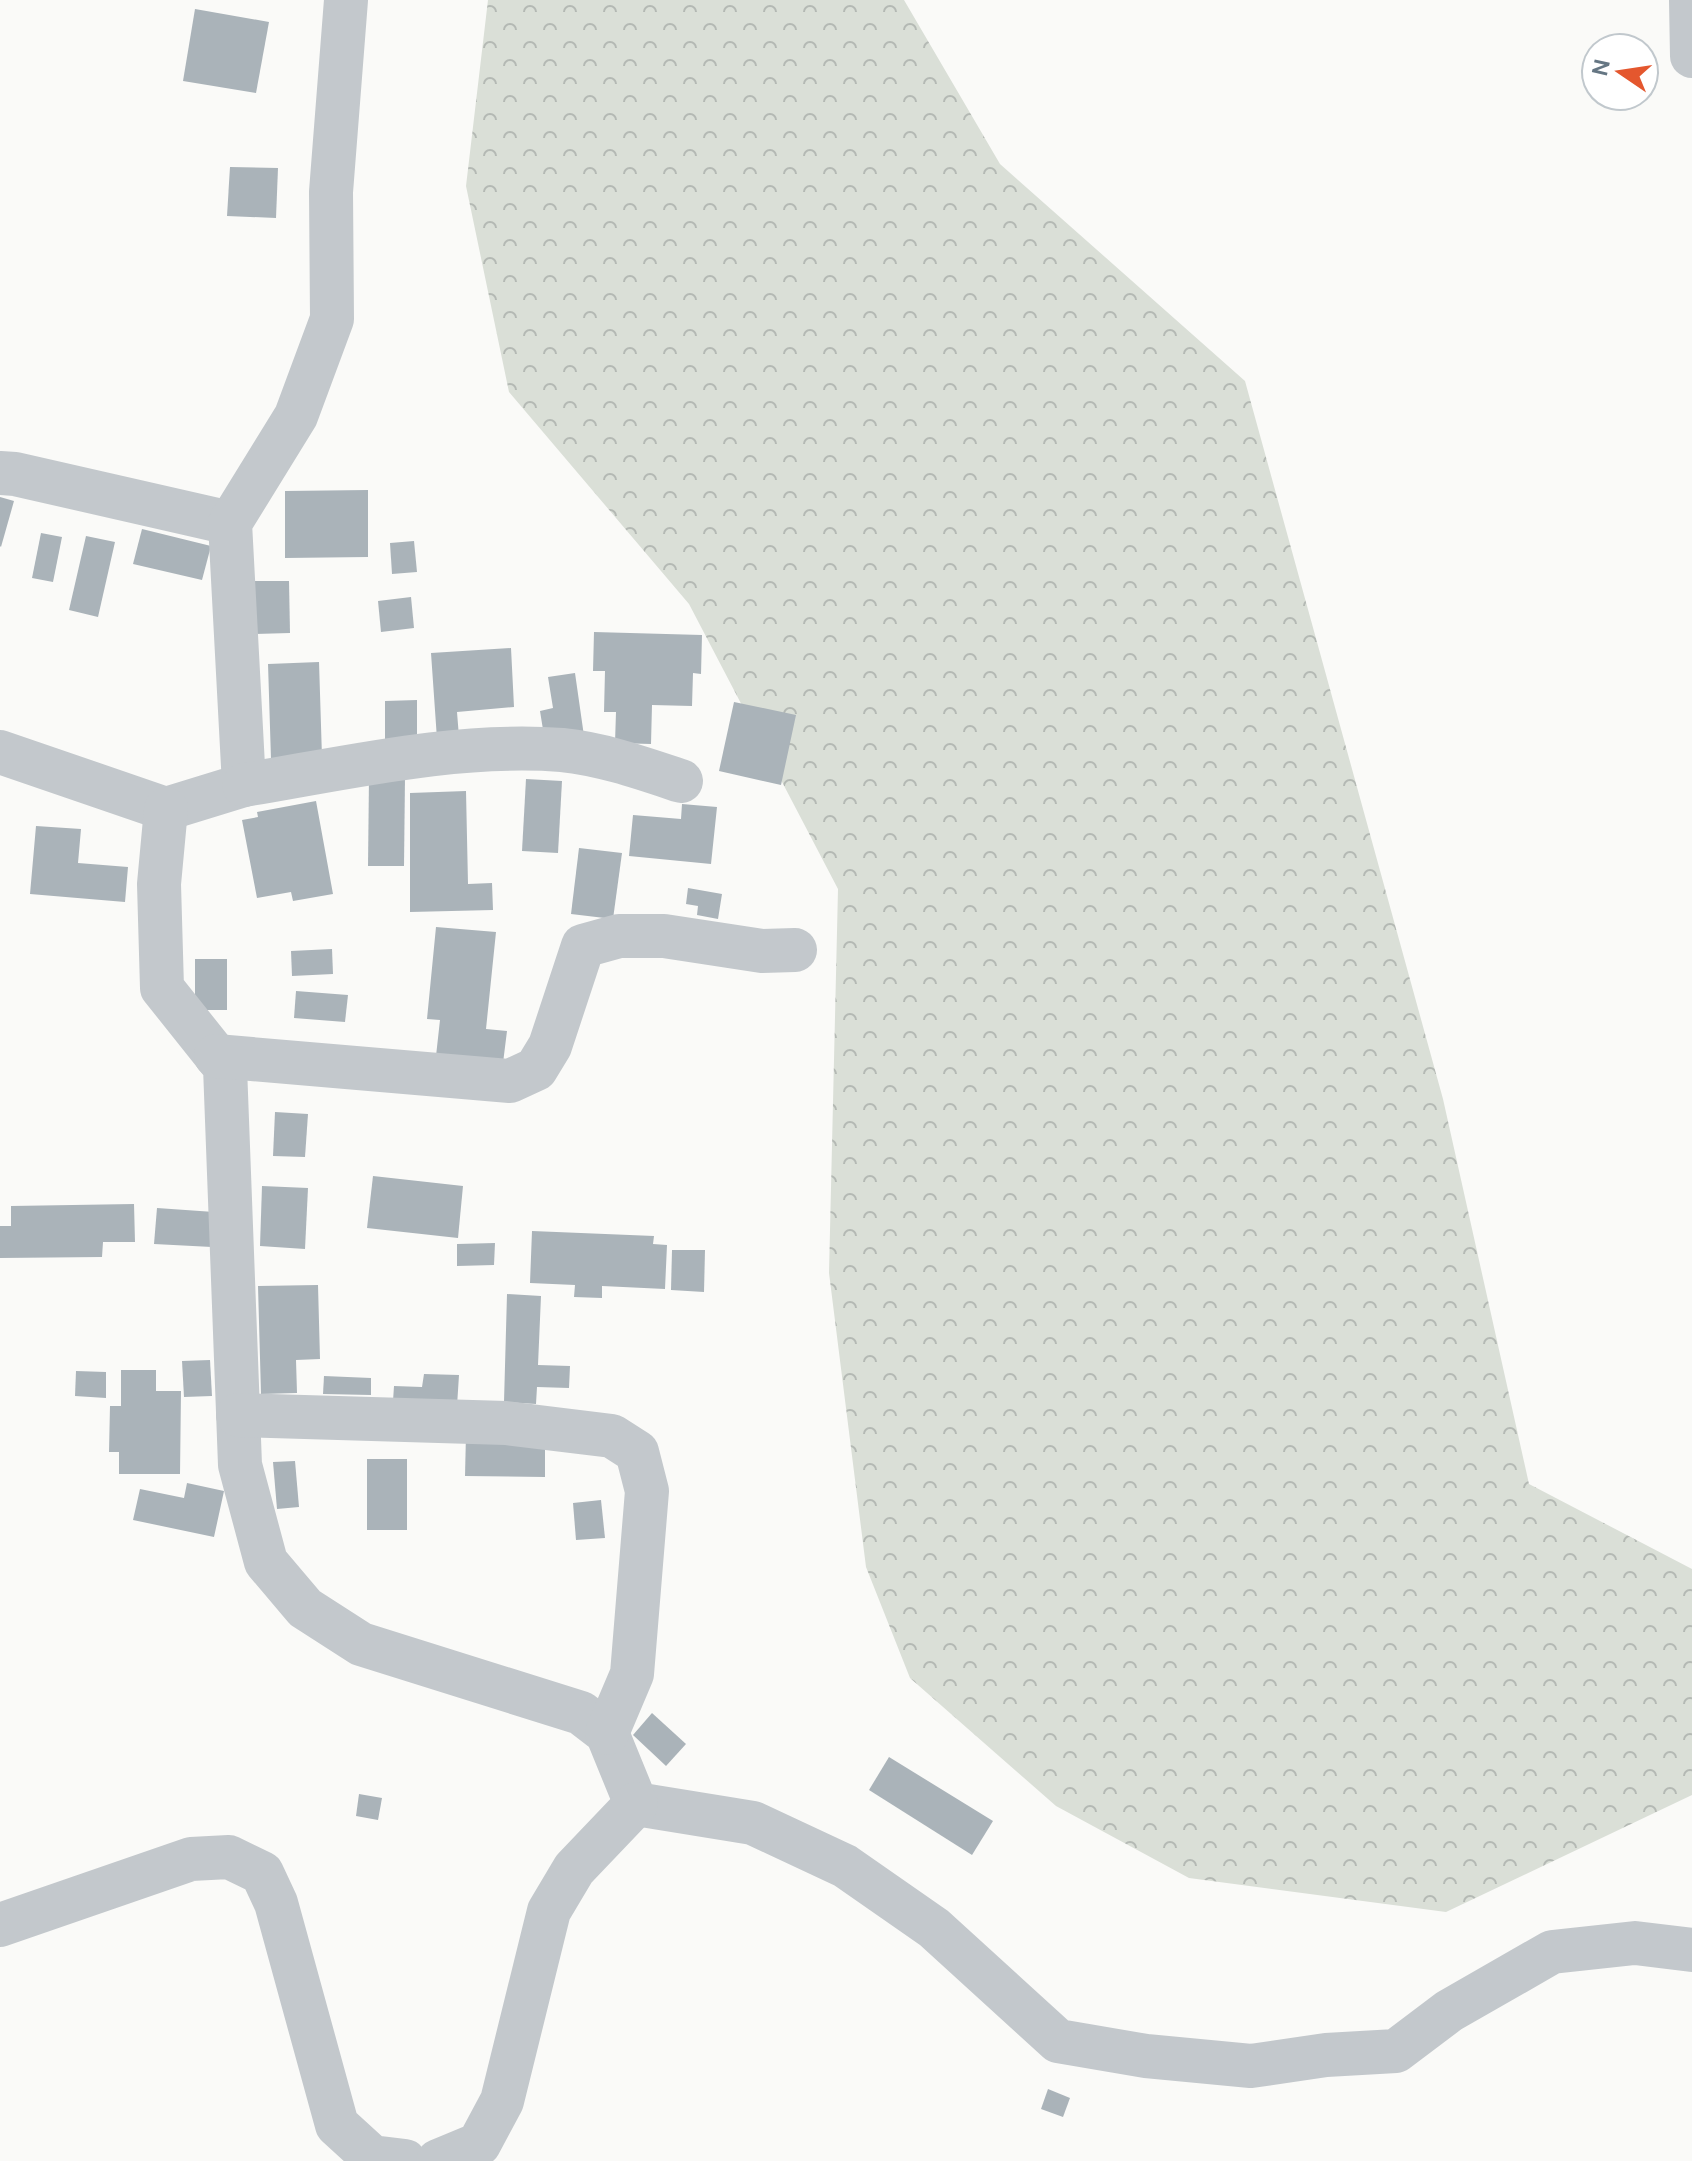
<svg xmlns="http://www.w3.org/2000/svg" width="1692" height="2161" font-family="'DM Sans',sans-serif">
<defs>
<pattern id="forest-crowns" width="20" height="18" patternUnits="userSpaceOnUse" patternTransform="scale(2)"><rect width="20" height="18" fill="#dadfd7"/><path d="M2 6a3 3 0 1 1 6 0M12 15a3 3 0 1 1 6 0" fill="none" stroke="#b4b9b4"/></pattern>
</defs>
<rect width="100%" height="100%" fill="#fafaf8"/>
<polygon fill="url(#forest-crowns)" points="488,0 904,0 1000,164 1245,381 1443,1099 1529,1484 1692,1569 1692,1795 1446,1912 1189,1878 1056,1806 910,1678 866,1567 829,1273 838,889 689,604 509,392 466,186"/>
<g fill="#aab3b9">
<polygon points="195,9 269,22 256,93 183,81"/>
<polygon points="230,167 278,168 276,218 227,216"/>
<polygon points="368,490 368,557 285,558 285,491"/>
<polygon points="0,497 14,501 1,547 0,546"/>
<polygon points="142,529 211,546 202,580 133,564"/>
<polygon points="41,533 62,537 53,582 32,578"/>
<polygon points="86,536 115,542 98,617 69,610"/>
<polygon points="414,541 417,572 392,574 390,543"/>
<polygon points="254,581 289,581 290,633 255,634"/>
<polygon points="411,597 414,628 381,632 378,601"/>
<polygon points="594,632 702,635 701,674 693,673 692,706 652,705 651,744 615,743 616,712 604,712 605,671 593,671"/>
<polygon points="511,648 514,707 457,712 459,737 437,739 431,653"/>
<polygon points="319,662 322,758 271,759 268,664"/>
<polygon points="575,673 584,736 545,742 540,711 553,708 548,677"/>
<polygon points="417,700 417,746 385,746 385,701"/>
<polygon points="734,702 796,715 781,785 719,771"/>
<polygon points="369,777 405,777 404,866 368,866"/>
<polygon points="526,779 562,781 558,853 522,851"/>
<polygon points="466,791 468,884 492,883 493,910 410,912 410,793"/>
<polygon points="316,801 333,894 293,901 291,892 257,898 242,820 258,817 257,812"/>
<polygon points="682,804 717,807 711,864 629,856 633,815 681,819"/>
<polygon points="36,826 81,829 78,863 128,867 125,902 30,894"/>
<polygon points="579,848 622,853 613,919 571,914"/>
<polygon points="688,888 722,894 718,919 697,915 698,906 686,904"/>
<polygon points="436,927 496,932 486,1029 507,1031 503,1063 436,1056 440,1020 427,1019"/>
<polygon points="332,949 333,974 292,976 291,951"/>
<rect x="195" y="959" width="32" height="51"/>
<polygon points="296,991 348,995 345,1022 294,1018"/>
<polygon points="275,1112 308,1114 305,1157 273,1156"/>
<polygon points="373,1176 463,1186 458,1238 367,1228"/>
<polygon points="262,1186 308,1188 305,1249 260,1246"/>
<polygon points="134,1204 135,1242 103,1242 102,1257 0,1258 0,1226 11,1226 11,1206"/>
<polygon points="157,1208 214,1212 212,1247 154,1244"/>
<polygon points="532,1231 654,1236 653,1244 667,1245 665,1289 602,1286 602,1298 574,1297 575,1285 530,1283"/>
<polygon points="495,1243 494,1265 457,1266 457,1244"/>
<polygon points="672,1250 705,1250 704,1292 671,1290"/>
<polygon points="318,1285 320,1359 296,1360 297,1393 261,1394 258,1286"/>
<polygon points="507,1294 541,1296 538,1365 570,1366 569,1388 537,1387 536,1404 504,1402"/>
<polygon points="210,1360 212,1396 184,1397 182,1361"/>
<polygon points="121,1370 156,1370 156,1391 181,1391 180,1474 119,1474 119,1452 109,1452 110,1406 121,1406"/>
<polygon points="76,1371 106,1372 106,1398 75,1396"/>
<polygon points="424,1374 459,1375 457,1406 393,1401 394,1386 422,1387"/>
<polygon points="324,1376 371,1378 371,1395 323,1394"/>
<polygon points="466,1434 545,1435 545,1477 465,1476"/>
<rect x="367" y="1459" width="40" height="71"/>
<polygon points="295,1461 299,1507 277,1509 273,1462"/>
<polygon points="187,1483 224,1491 214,1537 133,1520 140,1489 184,1498"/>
<polygon points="601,1500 605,1538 576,1540 573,1503"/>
<polygon points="652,1713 686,1744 666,1766 633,1735"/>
<polygon points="889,1757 993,1821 972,1855 869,1790"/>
<polygon points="359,1794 382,1798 378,1820 356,1816"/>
<polygon points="1048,2089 1070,2098 1063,2117 1041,2109"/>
</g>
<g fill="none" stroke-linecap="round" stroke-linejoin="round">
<g stroke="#c3c8cc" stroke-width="44">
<polyline points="1691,0 1692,56"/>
<polyline points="0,473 15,474 230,523"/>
<polyline points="0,752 166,809 244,785 230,523 296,416 332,319 331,192 346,0"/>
<path d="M244,785C346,768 457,742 562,750C602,754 642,768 681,781"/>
<polyline points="166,809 159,884 162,988 225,1067 240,1465 266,1562 305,1608 361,1644 581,1713 607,1733 636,1804 753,1823 845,1866 934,1928 1058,2041 1146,2056 1251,2066 1326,2055 1396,2051 1449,2011 1552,1952 1635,1943 1692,1950"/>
<polyline points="216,1056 510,1081 536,1069 550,1046 583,946 619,936 664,936 762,951 795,950"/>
<polyline points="238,1415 506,1423 612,1436 637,1452 647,1491 632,1674 607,1733"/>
<polyline points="0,1925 191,1859 229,1857 262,1873 276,1903 337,2125 372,2157 405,2161"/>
<polyline points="438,2161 479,2144 502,2101 549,1911 574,1869 636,1804"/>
</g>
</g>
<g transform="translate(1620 72) rotate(283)"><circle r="38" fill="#ffffff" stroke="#c1c8cd" stroke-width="2"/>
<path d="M0-6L14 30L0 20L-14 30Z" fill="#e4572e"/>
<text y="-12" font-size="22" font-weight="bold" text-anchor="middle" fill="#657683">N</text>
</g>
</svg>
